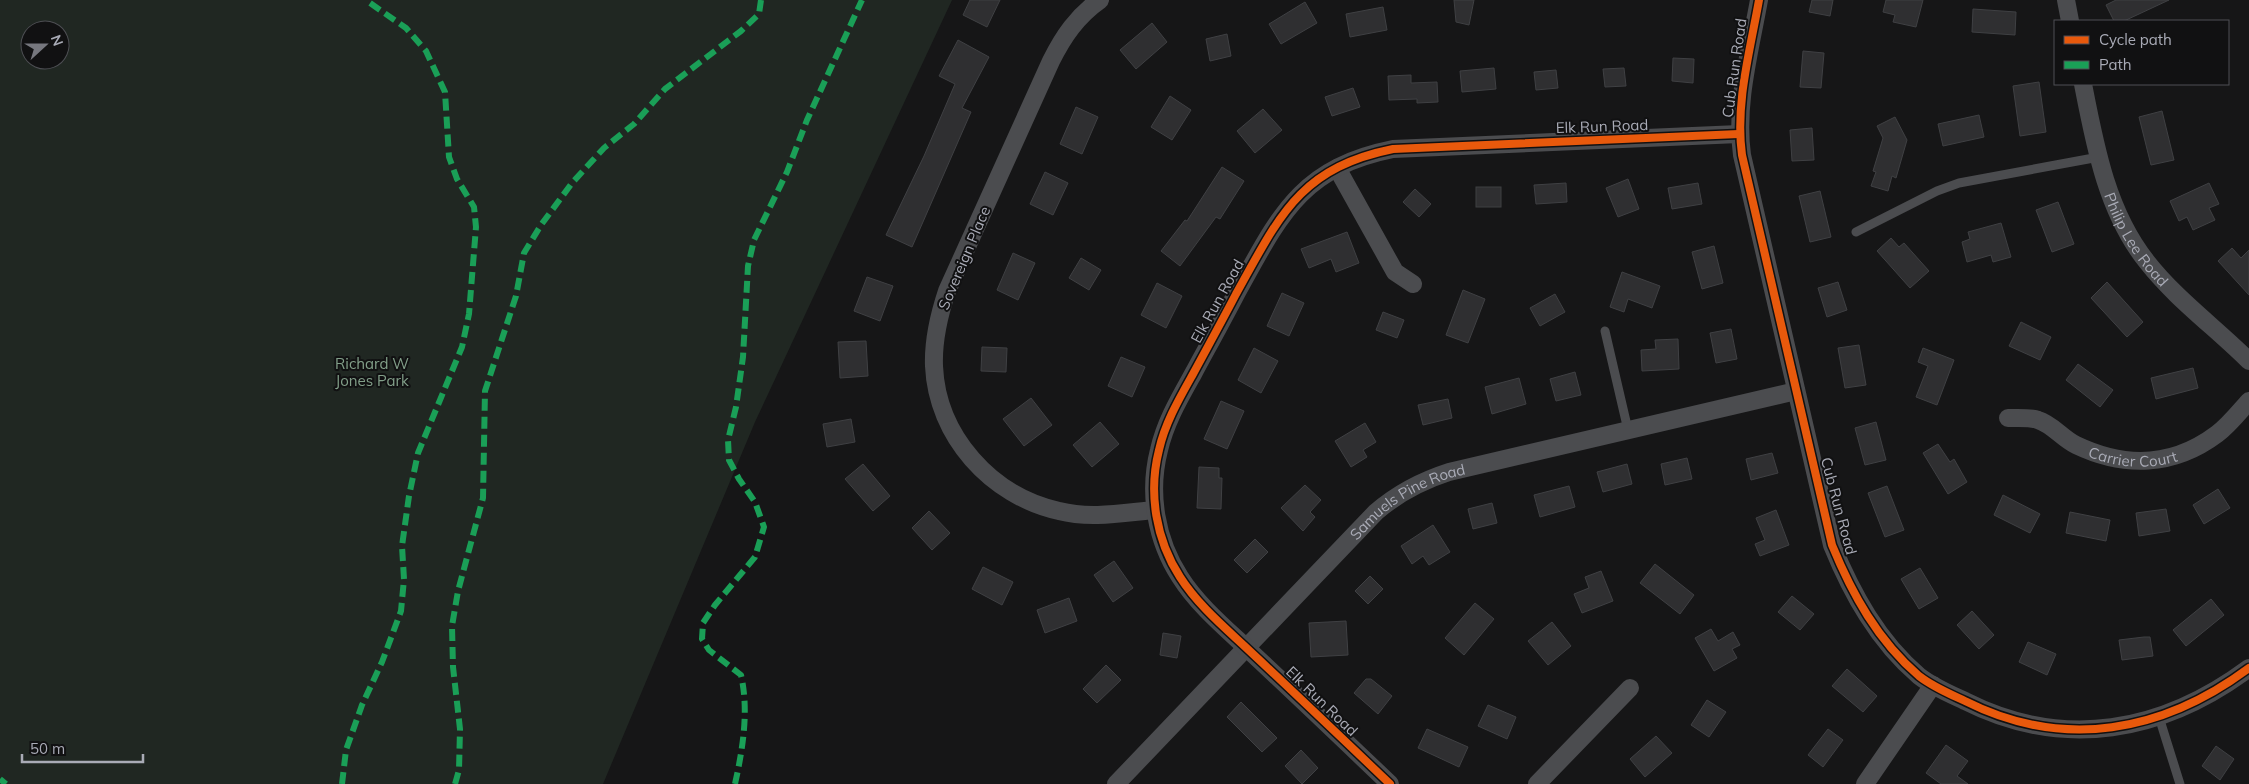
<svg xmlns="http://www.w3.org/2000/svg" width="2249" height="784" font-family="Mulish,sans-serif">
<rect width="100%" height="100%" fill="#161617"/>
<path fill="#202722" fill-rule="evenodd" d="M0,0H952L755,422L603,784H0ZM30,30H60V60H30Z"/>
<g fill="#2f2f31" stroke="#3f4043">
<polygon points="970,0 1000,0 987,27 963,15"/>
<polygon points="1454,0 1474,0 1469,25 1456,22"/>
<polygon points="1812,0 1833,0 1830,16 1809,12"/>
<polygon points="1886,0 1923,0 1916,27 1893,22 1895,15 1883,12"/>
<polygon points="2116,0 2169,0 2124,21 2114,21 2106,5"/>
<polygon points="1305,2 1317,23 1281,44 1269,24"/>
<polygon points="1383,7 1387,30 1350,37 1346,14"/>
<polygon points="1973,9 2016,12 2015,35 1972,32"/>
<polygon points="1152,23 1167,42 1136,69 1120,50"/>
<polygon points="1227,34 1231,56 1210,61 1206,39"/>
<polygon points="958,40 989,57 962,108 971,112 912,247 886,235 924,156 955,84 939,76"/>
<polygon points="1803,51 1824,53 1821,88 1800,87"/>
<polygon points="1673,58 1694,59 1693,83 1672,81"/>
<polygon points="1494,68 1496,89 1462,92 1460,71"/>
<polygon points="1624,68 1626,86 1605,87 1603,69"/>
<polygon points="1556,70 1558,88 1536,90 1534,72"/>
<polygon points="1411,75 1411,83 1437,82 1438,102 1417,103 1417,99 1389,100 1388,76"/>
<polygon points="2039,82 2046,132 2020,136 2013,86"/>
<polygon points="1353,88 1360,107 1332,116 1325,97"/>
<polygon points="1170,96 1191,110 1172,140 1151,127"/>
<polygon points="1076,107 1098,117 1082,154 1060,144"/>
<polygon points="1263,109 1282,130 1255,153 1237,131"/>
<polygon points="2162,111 2174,160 2151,165 2139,117"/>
<polygon points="1979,115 1984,137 1943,146 1938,124"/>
<polygon points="1895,117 1907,140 1896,178 1892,176 1888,191 1871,186 1876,172 1873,171 1883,138 1877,126"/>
<polygon points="1812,128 1814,160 1792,161 1790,130"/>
<polygon points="1222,167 1244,181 1220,219 1216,217 1180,266 1161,251 1185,220 1187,221"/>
<polygon points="1045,172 1068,183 1053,215 1030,204"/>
<polygon points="1628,179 1639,209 1618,217 1606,188"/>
<polygon points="1566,183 1567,202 1536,204 1534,185"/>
<polygon points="1698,183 1702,204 1672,209 1668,188"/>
<polygon points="2209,183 2219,204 2209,208 2215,220 2193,230 2187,217 2179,221 2170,201"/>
<rect x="1476" y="187" width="25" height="20"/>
<polygon points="1415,189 1431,204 1419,217 1403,202"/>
<polygon points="1820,191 1831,237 1810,242 1799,196"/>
<polygon points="2058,202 2074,244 2052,252 2036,210"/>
<polygon points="2001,223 2011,257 1993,262 1991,255 1967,262 1962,242 1970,239 1968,232"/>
<polygon points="1347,232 1359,263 1336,272 1331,259 1309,268 1301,249"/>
<polygon points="1891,238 1899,247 1904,243 1929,271 1910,288 1877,251"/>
<polygon points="1714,246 1723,283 1702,289 1692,252"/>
<polygon points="2232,248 2241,258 2249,250 2249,295 2218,261"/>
<polygon points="1013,253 1035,263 1018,300 997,290"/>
<polygon points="1081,258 1101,270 1089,290 1069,278"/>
<polygon points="1622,272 1660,286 1652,308 1628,299 1624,312 1610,307"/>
<polygon points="867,277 893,286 880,321 854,311"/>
<polygon points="1838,282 1847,310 1827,317 1818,288"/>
<polygon points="2107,282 2143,322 2127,337 2091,298"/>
<polygon points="1157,283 1182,296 1166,328 1141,315"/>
<polygon points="1463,290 1485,299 1468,343 1446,335"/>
<polygon points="1282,293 1304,303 1289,336 1267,326"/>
<polygon points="1555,294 1565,312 1540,326 1530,308"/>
<polygon points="1383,312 1404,320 1397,338 1376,330"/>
<polygon points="2021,322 2051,337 2040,360 2009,346"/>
<polygon points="1731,329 1737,359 1716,363 1710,333"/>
<polygon points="1678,339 1679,369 1642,371 1641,350 1656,349 1655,340"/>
<polygon points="866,341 868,376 840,378 838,342"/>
<polygon points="1859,345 1866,385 1845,388 1838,348"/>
<polygon points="982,347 1007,348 1006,372 981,371"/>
<polygon points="1254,348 1278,361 1261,393 1238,380"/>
<polygon points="1923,348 1954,360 1937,405 1916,397 1928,366 1918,362"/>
<polygon points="1121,357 1145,367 1132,397 1108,386"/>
<polygon points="2078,364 2113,390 2100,407 2066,380"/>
<polygon points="2193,368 2198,388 2156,399 2151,378"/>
<polygon points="1575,372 1581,395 1556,401 1550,379"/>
<polygon points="1519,378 1526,404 1492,414 1485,387"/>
<polygon points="1031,398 1052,425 1024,446 1003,419"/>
<polygon points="1448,399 1452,418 1423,425 1418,405"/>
<polygon points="1221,401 1244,411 1227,449 1204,439"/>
<polygon points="851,419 855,442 827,447 823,424"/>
<polygon points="1100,422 1119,444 1092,467 1073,445"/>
<polygon points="1876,422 1886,460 1865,465 1855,428"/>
<polygon points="1365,423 1376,442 1363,450 1367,457 1351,467 1335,441"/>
<polygon points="1938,444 1950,462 1954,459 1967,482 1948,494 1923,453"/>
<polygon points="1772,453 1778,473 1751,480 1746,459"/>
<polygon points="1687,458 1692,479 1665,485 1661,464"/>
<polygon points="863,464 890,496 873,511 845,479"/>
<polygon points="1627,464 1632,484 1603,492 1597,472"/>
<polygon points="1199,467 1219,468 1219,478 1222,478 1221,509 1197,508"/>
<polygon points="1305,485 1321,500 1310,512 1315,517 1303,531 1281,508"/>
<polygon points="1569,486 1575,507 1540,517 1534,495"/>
<polygon points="1887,486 1904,530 1885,537 1868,493"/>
<polygon points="2218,489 2230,508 2204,524 2193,505"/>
<polygon points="2003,495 2040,514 2030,533 1994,515"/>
<polygon points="1492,503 1497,523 1473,529 1468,509"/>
<polygon points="2166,509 2170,531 2139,536 2136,513"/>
<polygon points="1776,510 1789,545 1760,556 1755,544 1765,540 1756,518"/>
<polygon points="929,511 950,533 932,550 912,528"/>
<polygon points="2070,512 2110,520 2106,541 2066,533"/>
<polygon points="1433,525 1450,552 1429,565 1423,556 1412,564 1401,546"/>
<polygon points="1255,539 1268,552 1247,573 1234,560"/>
<polygon points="1114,561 1133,588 1113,602 1094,575"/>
<polygon points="1655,564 1694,595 1680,614 1640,583"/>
<polygon points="983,567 1013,582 1002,605 972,589"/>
<polygon points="1920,568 1938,598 1919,609 1901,579"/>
<polygon points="1601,571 1613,601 1582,613 1574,594 1589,588 1585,577"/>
<polygon points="1370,576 1383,589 1368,604 1355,591"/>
<polygon points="1792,596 1814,614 1800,630 1778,612"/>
<polygon points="1069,598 1077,621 1045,633 1037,610"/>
<polygon points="2211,599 2224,615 2186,646 2173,630"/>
<polygon points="1475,603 1494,619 1464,655 1445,638"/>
<polygon points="1972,611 1994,635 1979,649 1957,625"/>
<polygon points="1346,621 1348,655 1311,657 1309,623"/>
<polygon points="1552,622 1571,646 1548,665 1528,641"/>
<polygon points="1711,629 1718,641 1733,632 1740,645 1732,649 1737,658 1714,671 1695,638"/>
<polygon points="1163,633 1181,636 1177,658 1160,655"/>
<polygon points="2144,637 2150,637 2153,656 2122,660 2119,640"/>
<polygon points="2028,642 2056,654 2047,675 2019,662"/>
<polygon points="1106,665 1121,680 1097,703 1083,689"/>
<polygon points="1847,669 1877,696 1863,712 1832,686"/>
<polygon points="1366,679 1371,679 1392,696 1378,714 1354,693"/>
<polygon points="1707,700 1726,712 1709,737 1691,725"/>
<polygon points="1241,702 1277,738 1262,752 1227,717"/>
<polygon points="1488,705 1516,717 1507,739 1478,726"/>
<polygon points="1427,729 1468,747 1459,767 1418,748"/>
<polygon points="1828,729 1843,740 1823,767 1808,755"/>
<polygon points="1656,736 1672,753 1645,777 1630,759"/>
<polygon points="1946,745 1968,761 1957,776 1968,784 1941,784 1926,773"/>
<polygon points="2216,746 2234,759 2220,780 2202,766"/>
<polygon points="1301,750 1318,768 1302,784 1285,766"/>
</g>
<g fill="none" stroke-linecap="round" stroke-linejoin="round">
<g stroke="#4b4c4f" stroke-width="9">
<polyline points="1856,232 1937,191 1959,183 2099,157"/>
<polyline points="1605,331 1628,430"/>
<polyline points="2159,717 2180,784"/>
</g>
<g stroke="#4b4c4f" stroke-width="18">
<path d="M1100,0C1077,16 1063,37 1051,61L947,291C939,315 933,340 934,366C937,436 991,496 1059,511C1090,519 1122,513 1154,510"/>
<path d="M1759,0C1750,51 1735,104 1742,155L1832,545C1852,594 1878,641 1919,676C1933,687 1950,694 1965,701C2064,751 2163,732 2249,668"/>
<polyline points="2066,0 2070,21"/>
<path id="s1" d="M2083,84C2095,146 2107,212 2147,262C2176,299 2216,328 2249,361"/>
<polyline points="1337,168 1395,272 1413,284"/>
<path id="s2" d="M2008,418C2017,418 2030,417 2038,420C2052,424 2063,439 2076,445C2124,468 2173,467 2217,434C2229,425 2239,412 2249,401"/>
<path id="s3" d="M1116,784L1376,512C1398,493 1421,481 1449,472L1796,391"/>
<path d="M1390,784C1345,741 1300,698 1254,655C1229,631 1199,607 1180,577C1156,540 1148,493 1159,450C1165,423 1179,399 1193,374C1207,348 1222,321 1236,294C1279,217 1299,168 1393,149L1739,134"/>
<polyline points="1537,784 1630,688"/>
<polyline points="1865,784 1933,685"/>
</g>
<g stroke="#1a9f57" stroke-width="6" stroke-dasharray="12 6" stroke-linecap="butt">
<polyline points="0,779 6,784"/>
<polyline points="342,784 346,750 362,705 382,662 401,611 404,579 402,546 409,496 418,453 462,347 469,314 476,227 474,207 457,179 449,157 445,92 426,51 406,28 370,3 369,0"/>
<polyline points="455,784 459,770 460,729 453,667 452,626 458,591 483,498 485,391 516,296 524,253 541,225 572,183 604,148 634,124 665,89 741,31 759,14 761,0"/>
<path d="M735,784C743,748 749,710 741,675L709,650L702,639L703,623L715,605L755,557L764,527L755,502L739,479L729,460L728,440L736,407L743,357L748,266L754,240L787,172L807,120L862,0"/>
</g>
<defs>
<g id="cycleway">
<path d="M1759,0C1750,51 1735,104 1742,155L1832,545C1852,594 1878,641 1919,676C1933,687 1950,694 1965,701C2064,751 2163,732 2249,668"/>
<path d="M1390,784C1345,741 1300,698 1254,655C1229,631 1199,607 1180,577C1156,540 1148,493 1159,450C1165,423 1179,399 1193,374C1207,348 1222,321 1236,294C1279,217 1299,168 1393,149L1739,134"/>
</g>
</defs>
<use href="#cycleway" stroke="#111112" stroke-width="11"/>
<use href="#cycleway" stroke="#e8590c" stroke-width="8"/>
</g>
<g text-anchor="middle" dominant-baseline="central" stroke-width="4" stroke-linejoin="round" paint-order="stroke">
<g font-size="15" fill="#a9abb6" stroke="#111112">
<text transform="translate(1734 68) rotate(-82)">Cub Run Road</text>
<text transform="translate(1602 126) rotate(-2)">Elk Run Road</text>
<text stroke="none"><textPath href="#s1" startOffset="166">Philip Lee Road</textPath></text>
<text transform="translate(964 258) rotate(-67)">Sovereign Place</text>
<text transform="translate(1217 301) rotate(-61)">Elk Run Road</text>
<text stroke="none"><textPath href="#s2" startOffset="135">Carrier Court</textPath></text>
<text stroke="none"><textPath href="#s3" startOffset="409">Samuels Pine Road</textPath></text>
<text transform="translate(1839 506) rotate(75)">Cub Run Road</text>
<text transform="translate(1322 701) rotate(44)">Elk Run Road</text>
</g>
<g font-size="15" fill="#829f89" stroke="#111112">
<text x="372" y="363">Richard W<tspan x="372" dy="17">Jones Park</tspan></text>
</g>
</g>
<rect x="2054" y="20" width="175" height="65" fill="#111112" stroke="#4e4f54"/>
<rect x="2064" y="36" width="25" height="8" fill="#e8590c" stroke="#4e4f54"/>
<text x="2099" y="45" font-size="15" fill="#a9abb6">Cycle path</text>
<rect x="2064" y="61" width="25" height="8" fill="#1a9f57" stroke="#4e4f54"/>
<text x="2099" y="70" font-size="15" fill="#a9abb6">Path</text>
<g transform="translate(45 45) rotate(69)"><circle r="24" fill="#111112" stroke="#4e4f54"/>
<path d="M0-4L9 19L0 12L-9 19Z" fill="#76777e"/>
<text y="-8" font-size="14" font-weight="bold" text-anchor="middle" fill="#a9abb6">N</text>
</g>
<path d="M22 754v8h121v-8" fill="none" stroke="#a9abb6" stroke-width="2.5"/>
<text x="30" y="754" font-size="15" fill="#a9abb6" stroke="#111112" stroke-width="4" paint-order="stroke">50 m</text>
</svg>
